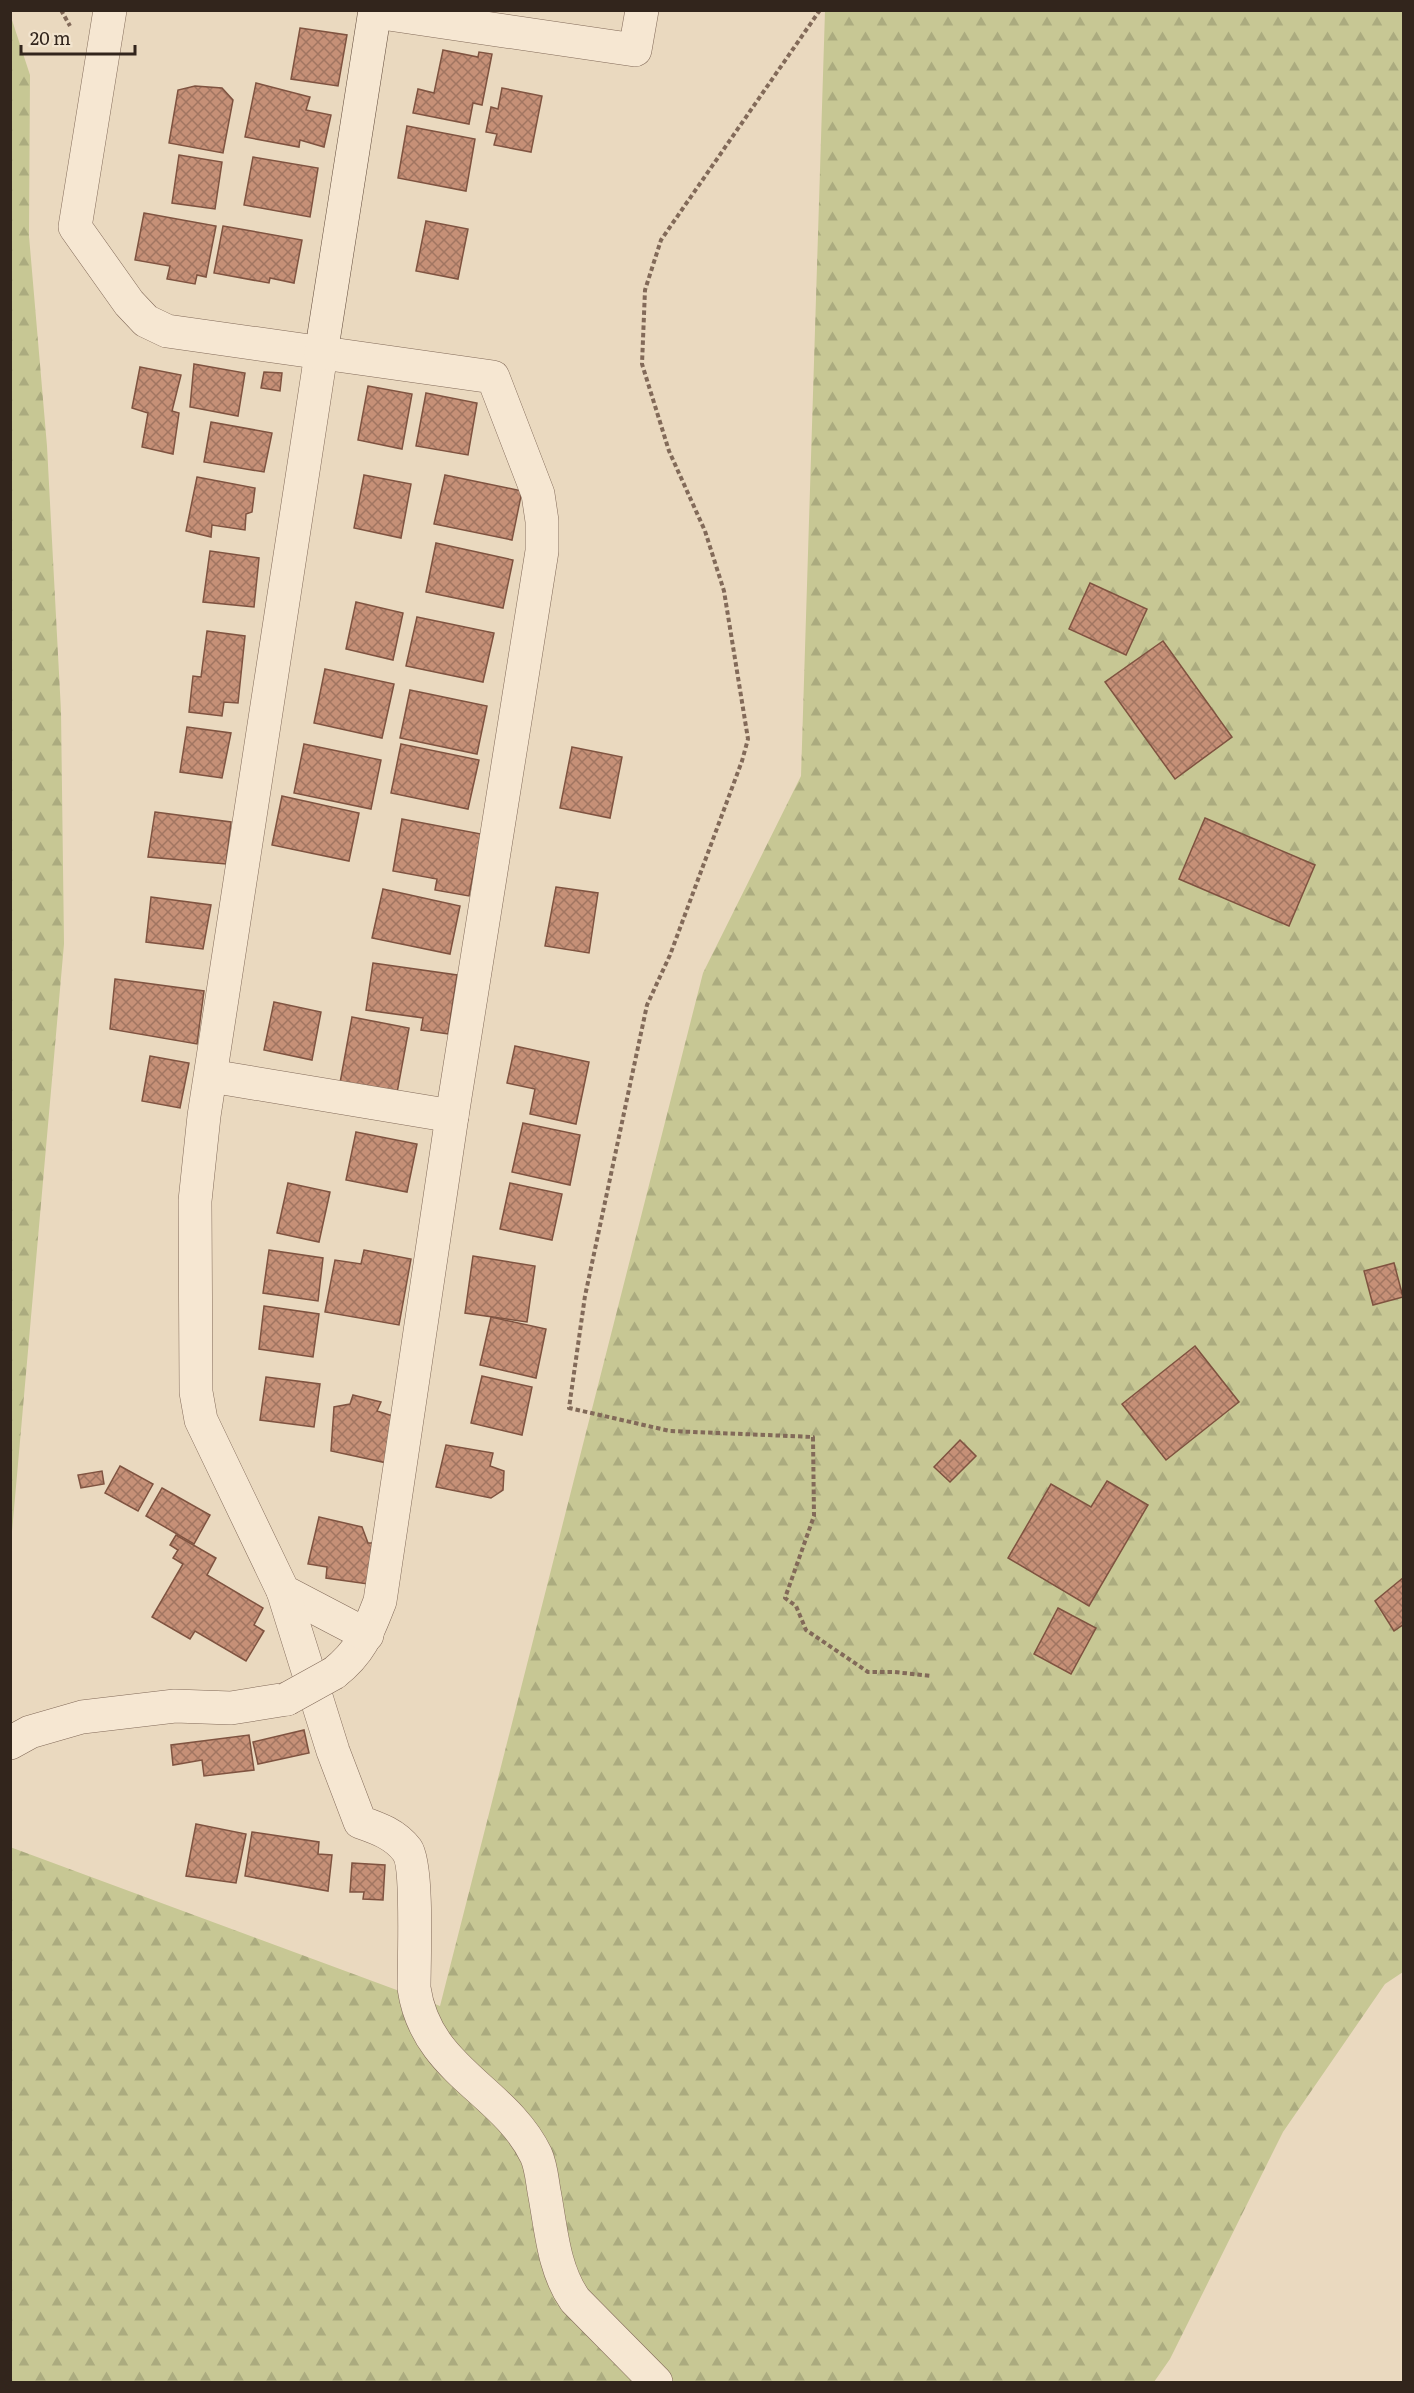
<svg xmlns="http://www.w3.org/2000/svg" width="1414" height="2393" font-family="Literata,serif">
<defs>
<pattern id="forest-firs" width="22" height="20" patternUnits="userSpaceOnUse" patternTransform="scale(1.5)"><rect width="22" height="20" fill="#c7c794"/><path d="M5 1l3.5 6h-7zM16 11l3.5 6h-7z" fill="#abab7f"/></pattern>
<pattern id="building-cross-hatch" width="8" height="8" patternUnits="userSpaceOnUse" patternTransform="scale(1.5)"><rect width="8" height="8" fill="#c69077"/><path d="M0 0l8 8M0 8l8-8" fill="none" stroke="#a17561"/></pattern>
</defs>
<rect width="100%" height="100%" fill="#ead9bf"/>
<g fill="url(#forest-firs)">
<polygon points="825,11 1403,11 1403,1972 1385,1984 1283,2132 1170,2359 1154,2382 11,2382 10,1847 440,2006 703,973 801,776"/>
<polygon points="11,17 30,75 29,236 47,446 61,711 64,944 11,1543"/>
</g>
<g fill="url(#building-cross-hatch)" stroke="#7f5340" stroke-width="1.5">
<polygon points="300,28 347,35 338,86 291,79"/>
<polygon points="443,50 478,57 479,52 492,54 482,105 473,103 469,124 413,113 418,89 434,93"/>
<polygon points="256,83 310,97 306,110 331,115 324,147 300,140 299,147 245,137"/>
<polygon points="195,86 222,88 233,100 223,153 169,143 178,90"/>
<polygon points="502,88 542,96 531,152 494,145 497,134 486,132 491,107 498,109"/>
<polygon points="407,126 475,139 466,191 398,178"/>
<polygon points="179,155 222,162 215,209 172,203"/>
<polygon points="253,157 318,168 310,217 244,205"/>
<polygon points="144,213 216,226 206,277 197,275 195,284 167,279 170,266 135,260"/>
<polygon points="426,221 468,229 458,279 416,271"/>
<polygon points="223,226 302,240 294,283 270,278 269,283 214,273"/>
<polygon points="194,364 245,373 238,416 190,407"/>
<polygon points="140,367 181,375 172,411 179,413 173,454 142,447 148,413 132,408"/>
<polygon points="264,372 282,373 280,391 261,388"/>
<polygon points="368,386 412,394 402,449 358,440"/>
<polygon points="426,393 477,403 468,455 416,446"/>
<polygon points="211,422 272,433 264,472 204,462"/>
<polygon points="364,475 411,484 401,538 354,528"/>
<polygon points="445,475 522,491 512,540 434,524"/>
<polygon points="197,477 255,488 252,512 246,514 245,530 212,525 211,537 186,531"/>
<polygon points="436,543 513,560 503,608 426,592"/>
<polygon points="210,551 259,558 254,607 203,602"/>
<polygon points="1090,583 1147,609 1126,655 1069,629"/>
<polygon points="356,602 403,613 393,660 346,649"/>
<polygon points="417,617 494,633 483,682 406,666"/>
<polygon points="207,631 245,636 238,703 224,702 222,716 189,712 193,676 201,677"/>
<polygon points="1163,641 1232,737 1175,779 1105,682"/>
<polygon points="325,669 394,684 382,738 314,723"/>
<polygon points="410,690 487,706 477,754 400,738"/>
<polygon points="187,727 231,733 222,778 180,772"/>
<polygon points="304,744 381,760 371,809 294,793"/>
<polygon points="401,744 479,760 468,809 391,793"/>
<polygon points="572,747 622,757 610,818 560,808"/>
<polygon points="282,796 359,813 349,861 272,845"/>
<polygon points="155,812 231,822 226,864 148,857"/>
<polygon points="1205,818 1315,865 1289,926 1179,879"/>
<polygon points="402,819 481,834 469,896 435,890 437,879 393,871"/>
<polygon points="556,887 598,893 589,953 545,946"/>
<polygon points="383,889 460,906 450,954 372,938"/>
<polygon points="151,897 211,905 203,949 146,942"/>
<polygon points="373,963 457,975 448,1034 421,1030 423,1018 366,1010"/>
<polygon points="115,979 204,991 197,1044 110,1029"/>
<polygon points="274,1002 321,1012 312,1060 264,1050"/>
<polygon points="352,1017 409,1028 397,1093 340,1083"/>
<polygon points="515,1046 589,1062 576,1124 530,1114 535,1089 507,1083"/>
<polygon points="150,1056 189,1063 180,1108 142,1101"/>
<polygon points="523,1123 580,1135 570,1185 512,1172"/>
<polygon points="356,1132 417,1144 407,1192 346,1180"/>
<polygon points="288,1183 330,1192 319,1242 277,1233"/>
<polygon points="510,1183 562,1194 552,1240 500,1229"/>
<polygon points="269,1250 323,1258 318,1301 263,1293"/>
<polygon points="364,1250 411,1259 399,1325 325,1312 335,1260 361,1264"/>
<polygon points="473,1256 535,1266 527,1322 465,1313"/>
<polygon points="1394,1263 1403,1297 1373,1305 1364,1271"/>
<polygon points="264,1306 319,1314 313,1357 259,1349"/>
<polygon points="491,1317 546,1329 536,1378 480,1365"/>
<polygon points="1195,1346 1239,1402 1166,1460 1122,1404"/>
<polygon points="482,1376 532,1387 522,1435 471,1423"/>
<polygon points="266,1377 320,1384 314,1427 260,1420"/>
<polygon points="353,1395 381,1402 377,1411 396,1417 387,1463 331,1451 334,1407 350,1404"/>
<polygon points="960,1440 976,1456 950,1482 934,1467"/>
<polygon points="446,1445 493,1453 490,1466 504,1471 503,1490 491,1498 436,1487"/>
<polygon points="120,1466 153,1484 138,1511 105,1493"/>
<polygon points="102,1471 104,1484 81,1488 78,1475"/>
<polygon points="1107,1481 1148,1505 1089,1606 1008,1558 1051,1484 1091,1507"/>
<polygon points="162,1488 210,1515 194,1544 146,1516"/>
<polygon points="319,1517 362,1527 368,1543 378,1543 375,1585 326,1578 327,1567 308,1564"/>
<polygon points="176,1535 216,1558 207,1575 263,1608 254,1625 264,1631 246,1661 195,1631 190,1639 152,1617 183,1564 173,1558 178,1550 170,1545"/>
<polygon points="1404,1577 1404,1624 1394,1631 1375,1601"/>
<polygon points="1058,1608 1096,1628 1071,1674 1034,1654"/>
<polygon points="304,1730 309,1753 258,1764 253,1742"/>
<polygon points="249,1735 254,1770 204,1776 202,1760 173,1765 171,1745"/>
<polygon points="196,1824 246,1834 236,1883 186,1876"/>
<polygon points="252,1832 319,1842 318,1854 332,1855 328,1891 245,1876"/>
<polygon points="352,1863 385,1865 383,1900 363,1899 364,1892 350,1892"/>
</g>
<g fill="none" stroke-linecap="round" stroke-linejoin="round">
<defs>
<g id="street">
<path d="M110,10L75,227L129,303L146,321L167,331L493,377L538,494L542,521V551L452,1116L380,1601C368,1632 361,1652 334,1673"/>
<polyline points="375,12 635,50 642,10"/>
<polyline points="321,354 204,1116 195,1201 196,1392 201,1420 283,1591 367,1635"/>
<polyline points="211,1076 452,1116"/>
<path d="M283,1591L333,1751L360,1822C377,1828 395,1834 407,1850C418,1865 414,1964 414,1988C426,2071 504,2089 536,2155C541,2166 542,2179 544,2191C551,2227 553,2269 575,2300L656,2382"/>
<polyline points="10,1743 30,1732 82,1717 175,1706 231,1708 287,1699"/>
</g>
<polyline id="secondary" points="321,354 375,10"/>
</defs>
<use href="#street" stroke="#826a59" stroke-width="34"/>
<use href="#secondary" stroke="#634c3c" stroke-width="34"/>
<g stroke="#826a59" stroke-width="4" stroke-dasharray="4.5 3" stroke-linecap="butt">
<polyline points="61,10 70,26"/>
<polyline points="820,10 661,240 645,290 642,364 669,451 705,531 724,591 748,739 742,761 670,955 647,1005 585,1296 569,1408 670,1431 813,1437 814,1516 785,1598 796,1606 806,1630 868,1672 894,1672 932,1676"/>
</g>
<use href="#street" stroke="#f6e7d2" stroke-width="33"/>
<use href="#secondary" stroke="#f6e7d2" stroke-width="33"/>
<defs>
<polyline id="street-bridge" points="287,1699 334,1673"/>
</defs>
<use href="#street-bridge" stroke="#826a59" stroke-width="34" stroke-linecap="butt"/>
<use href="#street-bridge" stroke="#f6e7d2" stroke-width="33"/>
</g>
<rect width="1414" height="2393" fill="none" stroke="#32251c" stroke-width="24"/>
<path d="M21 45v9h114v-9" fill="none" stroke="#32251c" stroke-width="3"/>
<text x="30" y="45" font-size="18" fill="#32251c" stroke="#f2e4ce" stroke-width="4.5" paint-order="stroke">20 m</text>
</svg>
